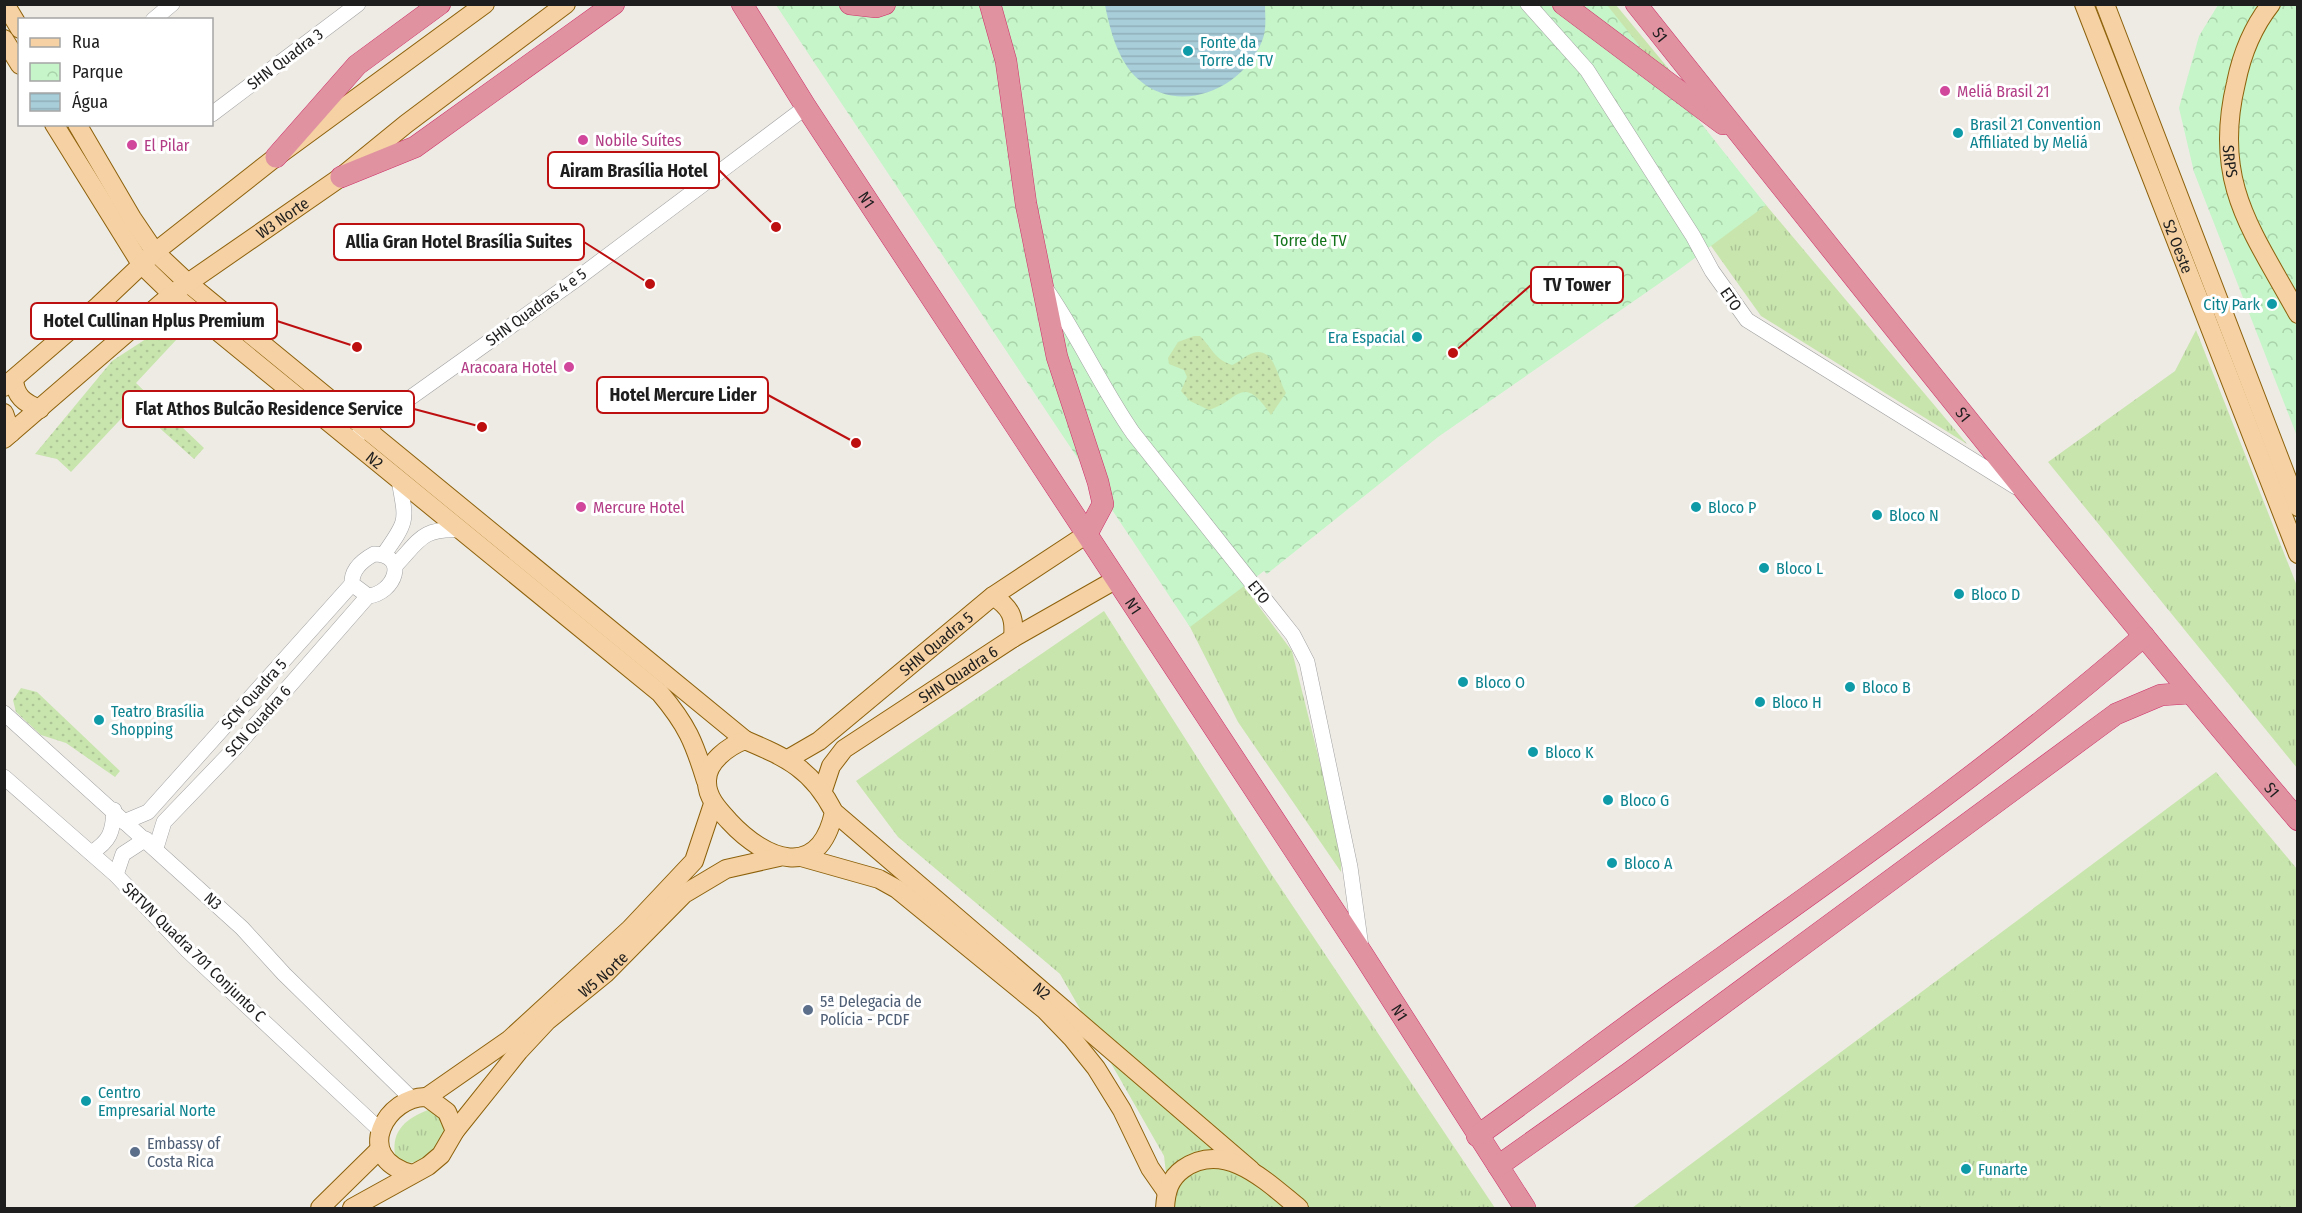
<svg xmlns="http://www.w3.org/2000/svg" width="2302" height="1213" font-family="'Fira Sans Condensed',sans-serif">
<defs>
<pattern id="grass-tufts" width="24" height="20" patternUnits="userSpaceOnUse" patternTransform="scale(1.5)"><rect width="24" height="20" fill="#c9e5ae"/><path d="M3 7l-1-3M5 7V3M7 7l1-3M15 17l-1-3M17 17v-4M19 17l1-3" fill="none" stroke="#acc495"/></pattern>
<pattern id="park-crowns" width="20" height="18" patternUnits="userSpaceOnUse" patternTransform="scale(1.5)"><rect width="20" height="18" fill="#c5f5c8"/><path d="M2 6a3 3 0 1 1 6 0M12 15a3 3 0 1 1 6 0" fill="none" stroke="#a9d2ab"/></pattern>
<pattern id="garden-dots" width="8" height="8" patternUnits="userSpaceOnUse" patternTransform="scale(1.5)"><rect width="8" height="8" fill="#c9e5ae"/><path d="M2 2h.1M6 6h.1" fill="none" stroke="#acc495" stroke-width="1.8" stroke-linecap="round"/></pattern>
<pattern id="water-rules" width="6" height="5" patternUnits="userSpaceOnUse" patternTransform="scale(1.5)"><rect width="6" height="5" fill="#a8ced9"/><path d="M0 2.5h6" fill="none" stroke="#90b0ba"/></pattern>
</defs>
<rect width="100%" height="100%" fill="#eeebe5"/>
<g fill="url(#grass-tufts)">
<polygon points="1580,5 1616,5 1682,85"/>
<polygon points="1738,176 1766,205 1967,444 1761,316 1689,215"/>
<polygon points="2196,330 2297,586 2297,768 2048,462 2175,371"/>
<polygon points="1231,569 1292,651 1341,847 1341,872 1238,722 1190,627 1159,574"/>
<polygon points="1104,611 1272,875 1495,1208 1170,1208 1164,1156 1060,974 898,837 856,781"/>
<polygon points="2216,772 2297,869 2297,1208 1632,1208"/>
<path d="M428,1110L441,1112L448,1138L422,1162L404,1163L395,1155C391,1130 407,1118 428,1110Z"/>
</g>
<g fill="url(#park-crowns)">
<polygon points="776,5 1607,5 1766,205 1680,269 1438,437 1267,574 1264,571 1190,627"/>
<polygon points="2218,5 2297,5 2297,436 2194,172 2179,108 2199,36"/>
</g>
<g fill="url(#garden-dots)">
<polygon points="170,333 177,339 136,383 204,448 194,459 134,405 71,472 57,459 35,454 112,361 152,335"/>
<path d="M1194,336H1200C1212,348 1214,359 1232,365C1239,362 1246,355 1253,353C1275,346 1278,381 1286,393L1271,415C1242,372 1239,401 1209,410L1190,401L1181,391L1187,377L1184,370L1169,364L1168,358L1178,342Z"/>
<polygon points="21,688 37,692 120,771 115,777 66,743 41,735 16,712 13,700"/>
</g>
<path fill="url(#water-rules)" d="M1105,5H1265C1265,17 1267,29 1262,41C1244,88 1180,117 1138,79C1118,61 1110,30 1105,5Z"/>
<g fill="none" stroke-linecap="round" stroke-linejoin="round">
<defs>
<g id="minor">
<polyline points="1528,4 1587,70 1693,236 1712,271 1747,320 2016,487"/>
<polyline points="153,20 172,4"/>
<polyline points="212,114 358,4"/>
<path d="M1046,289C1078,335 1101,387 1133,433L1293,635L1307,662L1350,867L1361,947"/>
<polyline points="358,435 574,281 806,107"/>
<path d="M374,554C410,555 394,594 368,596L352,584C351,570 363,560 374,554Z"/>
<path d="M384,554C409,519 406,521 399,480"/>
<path d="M395,566C420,540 421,528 460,530"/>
<polyline points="4,713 242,928 284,974 412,1099"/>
<polyline points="4,777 116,875 188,951 381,1131"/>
<polyline points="124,822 148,812 352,584"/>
<polyline points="156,848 164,822 236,747 368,596"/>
<path d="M91,853C110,841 113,832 114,810"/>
<polyline points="116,875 123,854 146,839"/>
</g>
<g id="major">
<polyline points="5,4 20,29"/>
<path id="s1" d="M2084,4L2298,554"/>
<polyline points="2105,4 2298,507"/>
<path id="s2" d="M2271,4C2252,28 2242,53 2236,83C2212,183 2252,230 2298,314"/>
<polyline points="4,39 20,65"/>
<path id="s3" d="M54,124L141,264L172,294L660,693C687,725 694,742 706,781"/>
<polyline points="77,124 132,218 155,252 188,283 745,740"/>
<path d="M14,379C15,396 24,403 40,409"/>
<polyline points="4,387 98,306 155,252 276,157 485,4"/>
<polyline points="4,413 11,433"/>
<path id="s4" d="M4,439L172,294L341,177L406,124L566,4"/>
<path d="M993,596C1011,608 1015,617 1013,638"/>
<path id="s5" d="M788,759L819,741L993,596L1087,534"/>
<path id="s6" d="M823,790L831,766L844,749L1013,638L1115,580"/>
<path id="s7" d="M834,812C819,882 765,860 729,821C719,810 707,798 707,782C706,762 729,746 745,740C787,758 812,769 834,812L1251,1170"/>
<polyline points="801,857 879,879 897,889 1045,1010 1072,1038 1096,1068 1122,1110 1150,1168 1166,1191"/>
<polyline points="427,1097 509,1040 630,929 694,861 713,804"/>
<path d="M412,1174C350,1157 388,1095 427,1097L447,1112L455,1131"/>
<polyline points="320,1208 379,1150"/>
<path id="s8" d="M352,1208L428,1166L441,1155L455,1131L519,1051L547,1021L606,973L684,894L726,869L779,857"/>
<path d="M1165,1208C1166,1192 1169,1179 1183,1169C1225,1139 1268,1183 1299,1208"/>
</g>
<g id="highway">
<path id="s9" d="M742,4L806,107L1362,953L1525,1208"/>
<polyline points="850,4 876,7 885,4"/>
<polyline points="990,4 1006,61 1026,204 1057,357 1098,482 1103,504 1087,534"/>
<polyline points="1563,4 1723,124"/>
<path id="s10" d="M1636,4C1855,278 2071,554 2298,820"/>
<polyline points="276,157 357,65 440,4"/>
<polyline points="341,177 415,147 614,4"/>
<path d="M1477,1136C1546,1087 1613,1035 1682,986C1839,874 1998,763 2144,636"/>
<polyline points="1498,1166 1629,1073 2116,714 2161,695 2191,693"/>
</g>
</defs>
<use href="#minor" stroke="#a2a2a2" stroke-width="16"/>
<use href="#major" stroke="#8d610b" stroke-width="20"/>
<use href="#highway" stroke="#cd3168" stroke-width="22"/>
<use href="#minor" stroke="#fff" stroke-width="15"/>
<use href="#major" stroke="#f5d1a3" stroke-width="18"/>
<use href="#highway" stroke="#e092a1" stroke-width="21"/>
</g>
<g fill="#0f9aa8" stroke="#fff" stroke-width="2">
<circle cx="1188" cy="51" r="6"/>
<circle cx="1958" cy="133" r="6"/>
<circle cx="2272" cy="304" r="6"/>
<circle cx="1417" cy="337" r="6"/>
<circle cx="1696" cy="507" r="6"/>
<circle cx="1877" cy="515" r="6"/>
<circle cx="1764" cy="568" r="6"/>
<circle cx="1959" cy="594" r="6"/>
<circle cx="1463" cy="682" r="6"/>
<circle cx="1850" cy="687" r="6"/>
<circle cx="1760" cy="702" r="6"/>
<circle cx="99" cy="720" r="6"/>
<circle cx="1533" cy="752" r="6"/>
<circle cx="1608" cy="800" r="6"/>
<circle cx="1612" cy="863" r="6"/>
<circle cx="86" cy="1101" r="6"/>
<circle cx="1966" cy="1169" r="6"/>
</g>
<g fill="#d1479c" stroke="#fff" stroke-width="2">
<circle cx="1945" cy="91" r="6"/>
<circle cx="583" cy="140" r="6"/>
<circle cx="132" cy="145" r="6"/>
<circle cx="569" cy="367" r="6"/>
<circle cx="581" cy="507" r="6"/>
</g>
<g fill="#5c6f8a" stroke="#fff" stroke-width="2">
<circle cx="808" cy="1010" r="6"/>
<circle cx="135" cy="1152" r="6"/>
</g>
<g text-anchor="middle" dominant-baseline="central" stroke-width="6" stroke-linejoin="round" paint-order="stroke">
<g font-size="16" fill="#1e1e1e" stroke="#fff">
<text stroke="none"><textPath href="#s10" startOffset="39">S1</textPath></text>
<text transform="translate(285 59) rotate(-37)">SHN Quadra 3</text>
<text stroke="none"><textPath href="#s2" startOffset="166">SRPS</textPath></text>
<text stroke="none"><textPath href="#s9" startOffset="232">N1</textPath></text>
<text stroke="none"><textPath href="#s4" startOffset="356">W3 Norte</textPath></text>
<text stroke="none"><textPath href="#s1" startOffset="260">S2 Oeste</textPath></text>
<text transform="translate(1731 299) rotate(55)">ETO</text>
<text transform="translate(536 307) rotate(-36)">SHN Quadras 4 e 5</text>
<text stroke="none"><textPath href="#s10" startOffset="525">S1</textPath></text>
<text stroke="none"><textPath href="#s3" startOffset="470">N2</textPath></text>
<text transform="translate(1259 592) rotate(51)">ETO</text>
<text stroke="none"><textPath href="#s9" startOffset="718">N1</textPath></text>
<text stroke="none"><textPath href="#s5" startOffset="188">SHN Quadra 5</textPath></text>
<text stroke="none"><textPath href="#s6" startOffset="183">SHN Quadra 6</textPath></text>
<text transform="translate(254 694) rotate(-48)">SCN Quadra 5</text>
<text transform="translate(258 721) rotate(-48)">SCN Quadra 6</text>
<text stroke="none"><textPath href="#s10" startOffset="1011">S1</textPath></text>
<text transform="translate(213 901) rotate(43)">N3</text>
<text transform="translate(194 952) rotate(44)">SRTVN Quadra 701 Conjunto C</text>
<text stroke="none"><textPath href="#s8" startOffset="348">W5 Norte</textPath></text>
<text stroke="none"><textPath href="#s7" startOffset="640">N2</textPath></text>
<text stroke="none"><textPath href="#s9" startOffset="1204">N1</textPath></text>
</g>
<g font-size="16" fill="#0d838f" stroke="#fff" text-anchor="start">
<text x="1200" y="42">Fonte da<tspan x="1200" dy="18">Torre de TV</tspan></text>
<text x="1970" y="124">Brasil 21 Convention<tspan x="1970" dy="18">Affiliated by Meliá</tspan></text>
<text x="2260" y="304" text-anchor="end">City Park</text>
<text x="1405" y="337" text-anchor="end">Era Espacial</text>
<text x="1708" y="507">Bloco P</text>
<text x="1889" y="515">Bloco N</text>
<text x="1776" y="568">Bloco L</text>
<text x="1971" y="594">Bloco D</text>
<text x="1475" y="682">Bloco O</text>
<text x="1862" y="687">Bloco B</text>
<text x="1772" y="702">Bloco H</text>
<text x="111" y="711">Teatro Brasília<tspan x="111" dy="18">Shopping</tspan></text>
<text x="1545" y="752">Bloco K</text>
<text x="1620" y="800">Bloco G</text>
<text x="1624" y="863">Bloco A</text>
<text x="98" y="1092">Centro<tspan x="98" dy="18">Empresarial Norte</tspan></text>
<text x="1978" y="1169">Funarte</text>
</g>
<g font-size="16" fill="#b23c85" stroke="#fff" text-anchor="start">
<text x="1957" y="91">Meliá Brasil 21</text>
<text x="595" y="140">Nobile Suítes</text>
<text x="144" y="145">El Pilar</text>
<text x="557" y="367" text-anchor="end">Aracoara Hotel</text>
<text x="593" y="507">Mercure Hotel</text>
</g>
<g font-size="16" fill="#14741b" stroke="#fff">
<text x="1310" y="240">Torre de TV</text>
</g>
<g font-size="16" fill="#4e5e75" stroke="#fff" text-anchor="start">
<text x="820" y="1001">5ª Delegacia de<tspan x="820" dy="18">Polícia - PCDF</tspan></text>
<text x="147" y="1143">Embassy of<tspan x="147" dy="18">Costa Rica</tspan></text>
</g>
</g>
<path fill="none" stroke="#bd0f10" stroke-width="2" d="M776 227L719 170M650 284L584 242M1453 353L1531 285M357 347L277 321M856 443L768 395M482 427L414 409"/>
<g fill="#bd0f10" stroke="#fff" stroke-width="2">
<circle cx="776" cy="227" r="6"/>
<circle cx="650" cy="284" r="6"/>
<circle cx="1453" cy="353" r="6"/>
<circle cx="357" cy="347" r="6"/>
<circle cx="856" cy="443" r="6"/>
<circle cx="482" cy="427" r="6"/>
</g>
<g fill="#fff" stroke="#bd0f10" stroke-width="2">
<rect x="548" y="152" width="171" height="36" rx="6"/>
<rect x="334" y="224" width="250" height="36" rx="6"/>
<rect x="1531" y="267" width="92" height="36" rx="6"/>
<rect x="31" y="303" width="246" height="36" rx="6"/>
<rect x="597" y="377" width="171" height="36" rx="6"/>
<rect x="123" y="391" width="291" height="36" rx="6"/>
</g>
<g font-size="18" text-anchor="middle" font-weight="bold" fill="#1e1e1e">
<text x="634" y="177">Airam Brasília Hotel</text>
<text x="459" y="248">Allia Gran Hotel Brasília Suites</text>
<text x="1577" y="291">TV Tower</text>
<text x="154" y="327">Hotel Cullinan Hplus Premium</text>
<text x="683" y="401">Hotel Mercure Lider</text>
<text x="269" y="415">Flat Athos Bulcão Residence Service</text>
</g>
<rect width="2302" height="1213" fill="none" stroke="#1e1e1e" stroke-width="12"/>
<rect x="18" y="18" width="195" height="108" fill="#ffffff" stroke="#a5a5a5" stroke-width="1.5"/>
<rect x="30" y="38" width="30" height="9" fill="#f5d1a3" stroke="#a5a5a5" stroke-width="1.5"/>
<text x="72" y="48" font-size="18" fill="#1e1e1e">Rua</text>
<rect x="30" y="63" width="30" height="18" fill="url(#park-crowns)" stroke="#a5a5a5" stroke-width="1.5"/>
<text x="72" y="78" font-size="18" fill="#1e1e1e">Parque</text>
<rect x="30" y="93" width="30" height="18" fill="url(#water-rules)" stroke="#a5a5a5" stroke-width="1.5"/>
<text x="72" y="108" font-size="18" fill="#1e1e1e">Água</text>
</svg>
